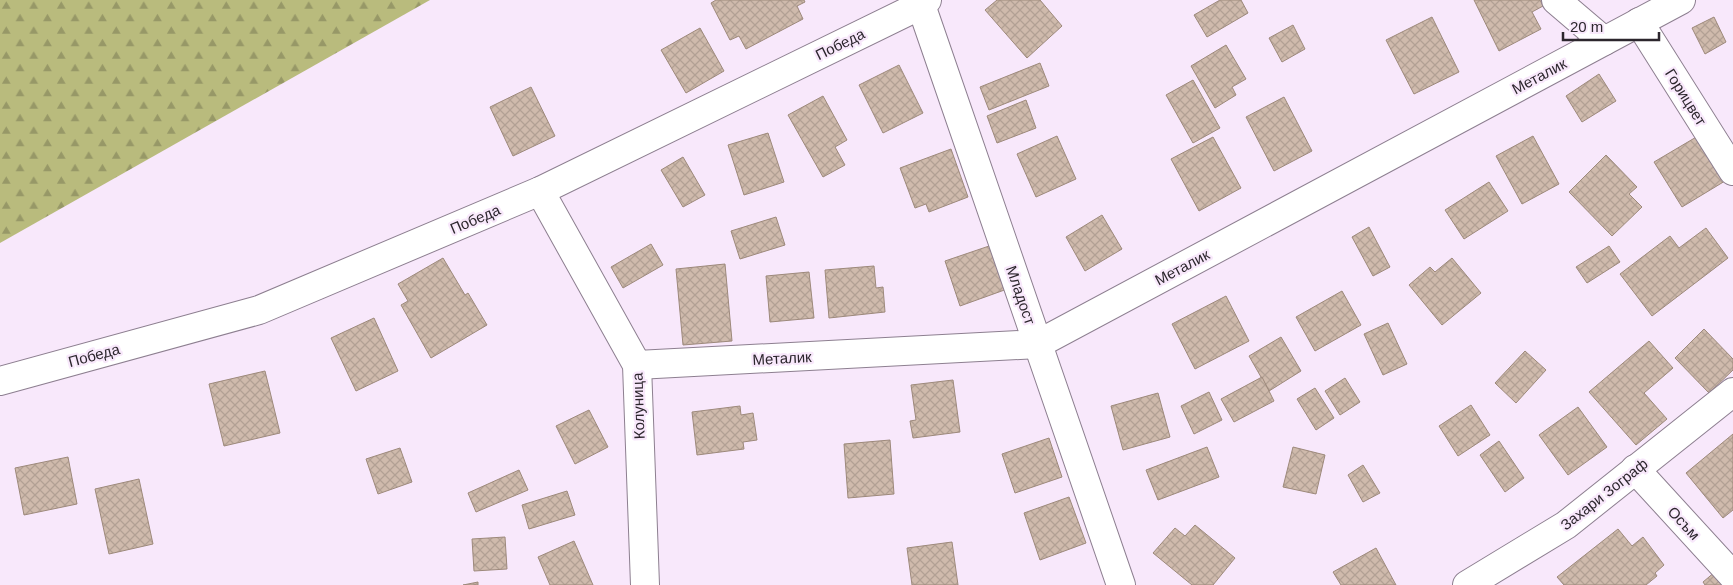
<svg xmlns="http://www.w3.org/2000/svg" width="1733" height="585" font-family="Arial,sans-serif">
<defs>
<pattern id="forest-firs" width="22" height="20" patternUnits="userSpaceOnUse" patternTransform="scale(1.25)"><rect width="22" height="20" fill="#b9bb7d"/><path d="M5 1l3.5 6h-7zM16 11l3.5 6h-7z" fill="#979867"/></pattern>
<pattern id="building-cross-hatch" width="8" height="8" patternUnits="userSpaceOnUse" patternTransform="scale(1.25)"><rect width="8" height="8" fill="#cfbaac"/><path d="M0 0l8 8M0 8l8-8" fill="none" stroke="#b2a094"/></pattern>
</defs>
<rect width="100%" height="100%" fill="#f8e8fb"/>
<polygon fill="url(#forest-firs)" points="0,0 430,0 0,243"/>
<g fill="url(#building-cross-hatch)" stroke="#9d897b">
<polygon points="716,0 804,0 805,2 797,6 803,19 746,49 739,36 730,40 711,3"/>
<polygon points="997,0 1040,0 1062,26 1027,58 985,10"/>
<polygon points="1220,0 1241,0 1248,13 1207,37 1194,15"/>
<polygon points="1474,0 1540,0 1543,6 1532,12 1541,29 1499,51"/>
<polygon points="1432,17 1459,72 1414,94 1386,40"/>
<polygon points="1714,17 1726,42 1705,54 1692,28"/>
<polygon points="1293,25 1305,49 1282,62 1269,38"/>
<polygon points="700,28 724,71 686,93 661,50"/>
<polygon points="1226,45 1246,79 1232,87 1236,95 1215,108 1191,66"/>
<polygon points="1040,63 1049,86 989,110 980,87"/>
<polygon points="899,65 923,113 883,133 859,85"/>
<polygon points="1599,74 1616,101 1582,122 1566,96"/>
<polygon points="1193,80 1220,128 1193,143 1166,95"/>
<polygon points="531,87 555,136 513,156 490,107"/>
<polygon points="823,96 847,140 835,147 845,165 823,177 788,115"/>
<polygon points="1284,97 1312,151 1274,171 1246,117"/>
<polygon points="1026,100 1036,128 997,143 987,116"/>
<polygon points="768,133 784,182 744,195 728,145"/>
<polygon points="1057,136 1076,179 1036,197 1017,154"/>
<polygon points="1533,136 1559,184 1522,204 1496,156"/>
<polygon points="1698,136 1725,181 1682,207 1654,162"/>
<polygon points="1213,137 1241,188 1199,211 1171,159"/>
<polygon points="951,149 968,197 929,212 926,204 915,208 900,168"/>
<polygon points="1606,155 1637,187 1629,194 1642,207 1612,236 1569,192"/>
<polygon points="683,157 705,195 683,207 661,170"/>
<polygon points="1489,182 1508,211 1464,239 1445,210"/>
<polygon points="1102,215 1122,249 1085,271 1066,237"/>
<polygon points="776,217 785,245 740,259 731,231"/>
<polygon points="1369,227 1390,267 1373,276 1352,237"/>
<polygon points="1706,228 1728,258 1652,316 1620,274 1670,236 1679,248"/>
<polygon points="651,244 663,265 623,288 611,267"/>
<polygon points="995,244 1010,288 960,306 945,261"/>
<polygon points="1609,246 1620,262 1587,283 1576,267"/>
<polygon points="443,258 465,295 468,293 487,325 431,358 401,305 408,301 398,284"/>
<polygon points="1452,258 1481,293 1442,325 1409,285 1430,267 1435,272"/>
<polygon points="725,264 732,341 683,345 676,269"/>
<polygon points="874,266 876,288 883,287 885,312 829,318 825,270"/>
<polygon points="809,272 814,318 770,322 766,276"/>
<polygon points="1342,291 1361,325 1315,351 1296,317"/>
<polygon points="1226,296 1249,341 1195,369 1172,324"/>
<polygon points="374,318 398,371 356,391 331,338"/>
<polygon points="1388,323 1407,364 1383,375 1364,334"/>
<polygon points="1704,329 1733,359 1733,370 1709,393 1675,358"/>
<polygon points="1281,337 1301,371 1269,391 1249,356"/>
<polygon points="1649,341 1673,368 1644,393 1667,419 1636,445 1589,392"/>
<polygon points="1525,351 1546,370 1516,403 1495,383"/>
<polygon points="265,371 280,433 224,446 209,384"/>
<polygon points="1262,377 1274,401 1234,422 1221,399"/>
<polygon points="1345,378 1360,402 1340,415 1325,391"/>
<polygon points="953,380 960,432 913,438 910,421 916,420 911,385"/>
<polygon points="1315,388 1334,418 1316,430 1297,399"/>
<polygon points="1209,392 1222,420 1194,434 1181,406"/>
<polygon points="1158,393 1170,437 1123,450 1111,406"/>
<polygon points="1471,405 1490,435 1458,456 1439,426"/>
<polygon points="740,406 741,415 753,413 757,440 743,442 744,449 697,455 692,412"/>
<polygon points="1578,407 1607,447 1568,475 1539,435"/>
<polygon points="589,410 608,447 575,464 556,426"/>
<polygon points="1733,434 1733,510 1723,518 1686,473"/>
<polygon points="1049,438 1062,477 1015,493 1002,454"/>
<polygon points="890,440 894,494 848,498 844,444"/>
<polygon points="1499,441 1524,478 1505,492 1480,455"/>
<polygon points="1207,447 1219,477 1158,500 1146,470"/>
<polygon points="1293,447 1325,455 1316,494 1283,487"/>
<polygon points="400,448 412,482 378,494 366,459"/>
<polygon points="68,457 77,504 24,515 15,468"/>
<polygon points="1363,465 1380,493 1363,502 1348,475"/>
<polygon points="519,470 528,490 476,512 468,493"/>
<polygon points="139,479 153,544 109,554 95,489"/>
<polygon points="567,491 575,515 529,529 522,505"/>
<polygon points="1069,497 1086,543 1040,560 1024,513"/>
<polygon points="1195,525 1235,558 1213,585 1192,585 1153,553 1175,528 1185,536"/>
<polygon points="1618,529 1632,546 1643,537 1664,565 1655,573 1657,576 1646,585 1564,585 1557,577"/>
<polygon points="505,537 507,569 474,571 472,539"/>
<polygon points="574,541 593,585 550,585 538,557"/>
<polygon points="952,542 958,585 912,585 907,548"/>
<polygon points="1376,548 1396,585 1341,585 1333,572"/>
<polygon points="1722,566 1733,585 1705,585 1703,582"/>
<polygon points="478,582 478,585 463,585"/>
</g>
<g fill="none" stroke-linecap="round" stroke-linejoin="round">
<defs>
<g id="street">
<polyline points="1556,0 1604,41"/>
<polyline points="921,5 1121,585"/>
<polyline points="1639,22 1733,171"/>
<polyline points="540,191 637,365 645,585"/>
<polyline points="637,365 1038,344 1681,0"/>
<polyline points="0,381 259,310 540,191 921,5 927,0"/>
<polyline points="1635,469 1733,576"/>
<polyline points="1467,585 1566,525 1733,392"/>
</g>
</defs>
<use href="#street" stroke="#8d7f90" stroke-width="30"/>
<use href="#street" stroke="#fff" stroke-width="28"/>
</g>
<g text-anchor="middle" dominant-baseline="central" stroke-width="4.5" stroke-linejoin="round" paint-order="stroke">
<g font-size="15" fill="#2c262d" stroke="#f8e8fb">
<text transform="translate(840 44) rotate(-26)">Победа</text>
<text transform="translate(1539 76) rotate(-28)">Металик</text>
<text transform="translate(1686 97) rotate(58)">Горицвет</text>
<text transform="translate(475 219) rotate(-23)">Победа</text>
<text transform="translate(1182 267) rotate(-28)">Металик</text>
<text transform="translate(1021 295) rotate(71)">Младост</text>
<text transform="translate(94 355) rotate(-15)">Победа</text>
<text transform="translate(782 358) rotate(-3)">Металик</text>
<text transform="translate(638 406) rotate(-92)">Колуница</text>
<text transform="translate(1604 494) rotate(-38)">Захари Зограф</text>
<text transform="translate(1684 523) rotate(47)">Осъм</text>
</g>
</g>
<path d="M1563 32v8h96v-8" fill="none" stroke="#2c262d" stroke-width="2.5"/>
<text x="1570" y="32" font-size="15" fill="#2c262d" stroke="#f8e8fb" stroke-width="4" paint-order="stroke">20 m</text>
</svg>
